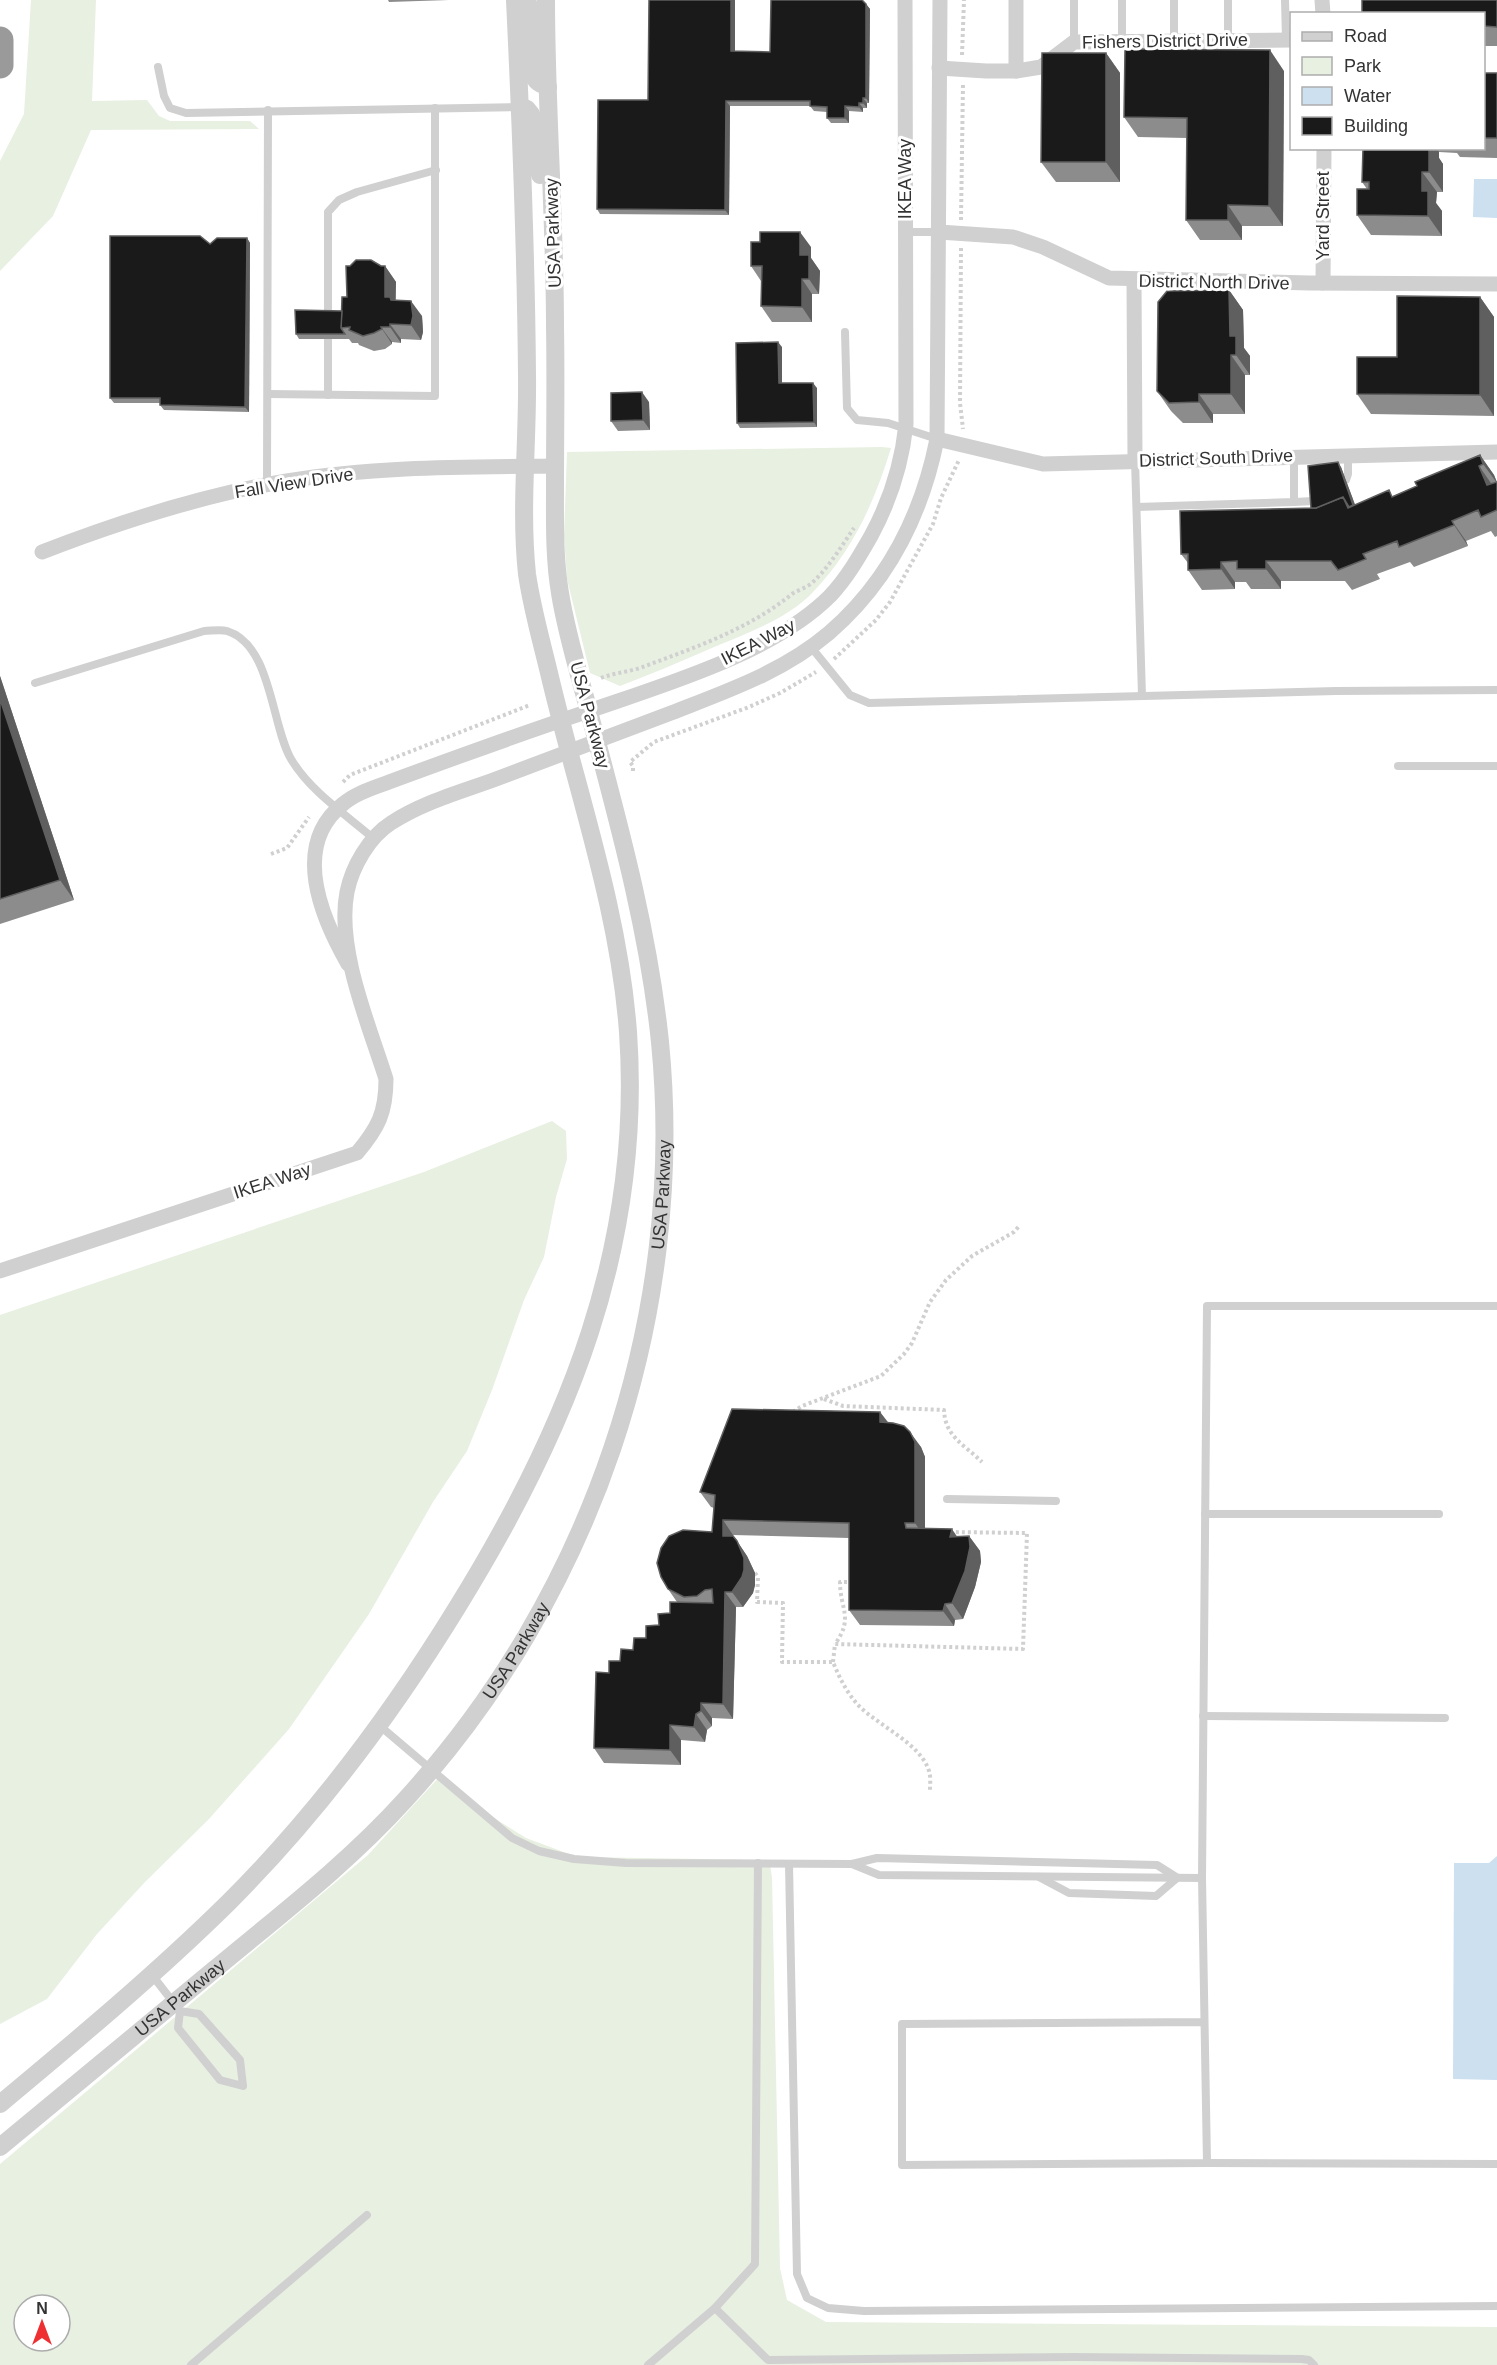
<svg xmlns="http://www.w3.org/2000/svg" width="1497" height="2365" font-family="Arial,sans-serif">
<rect width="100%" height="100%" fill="#fff"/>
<g fill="#e8f0e1" fill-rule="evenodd">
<polygon points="31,0 96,0 92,101 147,100 159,116 170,121 250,121 259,129 91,130 53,216 0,271 0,161 24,114"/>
<path d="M882,447L891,448C875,501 852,552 813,592C787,620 740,636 705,651C677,663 649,675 620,686L590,673L567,579L564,536L567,452Z"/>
<polygon points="552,1121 566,1131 567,1159 556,1197 544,1257 524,1300 492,1390 467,1451 433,1502 369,1614 289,1729 209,1819 145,1882 97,1934 47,1999 0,2024 0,1315 424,1172"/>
<path d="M441,1775L488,1814L526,1838L577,1857L769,1860L772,1877L780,2268L787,2300L826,2322L1497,2327V2365H0V2164L368,1855ZM24,2305H60V2341H24Z"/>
</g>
<g fill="#cde0f0">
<polygon points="1474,179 1497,179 1497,218 1473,217"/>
<polygon points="1497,1856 1497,2080 1453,2079 1454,1863 1489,1863"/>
</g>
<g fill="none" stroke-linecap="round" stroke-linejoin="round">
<g stroke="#d0d0d0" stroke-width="4" stroke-dasharray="3 3" stroke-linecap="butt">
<polyline points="962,55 964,0"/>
<polyline points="961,220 963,83"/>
<polyline points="961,248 960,403 963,429"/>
<polyline points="834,659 876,620 890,602 933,524 941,498 959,460"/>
<path d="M601,678C614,673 627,672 640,668C693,648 748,630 792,594C798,590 806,588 812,583C829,567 841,547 854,528"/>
<polyline points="633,771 633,766 630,762 654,742 749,707 780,693 816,672"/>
<polyline points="343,782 350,775 530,705"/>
<polyline points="271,854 287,848 309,817"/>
<path d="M824,1399L843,1406L944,1410C945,1437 965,1445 982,1462"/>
<polyline points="793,1412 802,1406 881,1376 904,1354 912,1343 930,1302 946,1280 972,1256 1014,1232 1020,1225"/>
<path d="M755,1573L758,1577L757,1602L783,1603L782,1662H833C840,1679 847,1693 859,1706C879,1726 921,1744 929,1771C931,1777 930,1784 930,1790"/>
<path d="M853,1582H840C840,1609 854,1618 835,1644L1023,1649L1027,1533L949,1532"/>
<polyline points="833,1662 835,1644"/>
</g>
<g stroke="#d0d0d0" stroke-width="8">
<polyline points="1074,0 1074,42"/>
<polyline points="1122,0 1122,42"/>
<polyline points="1174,0 1174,41"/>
<polyline points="1228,0 1228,41"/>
<polyline points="1285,0 1286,40"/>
<polyline points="158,67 164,96 170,108 186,113 520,107"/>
<polyline points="905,232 939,232"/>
<polyline points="328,313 328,212 339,200 357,192 436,170"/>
<polyline points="845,332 847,408 857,420 888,423 937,439"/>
<polyline points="268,394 435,396 435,108"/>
<polyline points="328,395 328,340"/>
<polyline points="1135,460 1142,696"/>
<polyline points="1346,480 1348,474 1348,455"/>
<polyline points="267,484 268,110"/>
<polyline points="1294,502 1314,501"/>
<polyline points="1137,507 1294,502 1294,457"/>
<polyline points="811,647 850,695 869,703 1336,691 1497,690"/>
<path d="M35,683L204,631C211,631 220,629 227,631C272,645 271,725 291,759C310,791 345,814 373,838"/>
<polyline points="1398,766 1497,766"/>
<polyline points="947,1499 1056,1501"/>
<polyline points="1205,1514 1439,1514"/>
<polyline points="1203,1716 1445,1718"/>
<polyline points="380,1726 512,1838 539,1851 574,1859 626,1863 852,1864 877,1858 1157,1865 1176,1877"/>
<polyline points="789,1864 797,2274 807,2298 828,2308 864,2311 1497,2306"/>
<polyline points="852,1864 879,1875 1202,1878 1207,2163 902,2165 902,2024 1204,2022"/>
<polyline points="1039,1877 1069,1893 1156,1896 1177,1878"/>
<polyline points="1202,1878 1207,1306 1497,1306"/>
<polyline points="152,1975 180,2011 199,2014 240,2060 243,2086 220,2080 178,2028 180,2011"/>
<polyline points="1207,2163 1497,2164"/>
<polyline points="715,2308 768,2360 1074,2357 1302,2359 1309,2360 1314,2365"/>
<polyline points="191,2365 367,2215"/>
<polyline points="648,2365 715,2308 755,2264 758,1863"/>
</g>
<g stroke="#d0d0d0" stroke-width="15">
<polyline points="1016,0 1016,71"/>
<polyline points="1322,0 1323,14"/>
<polyline points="939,68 986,71 1016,71 1041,67 1074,42 1292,40"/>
<polyline points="939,232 1013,237 1043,247 1109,278 1309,283 1497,284"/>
<polyline points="1134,280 1135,460"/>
<polyline points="1323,283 1324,148"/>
<polyline points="937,439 1043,464 1497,452"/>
<path d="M42,552C122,521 202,495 287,481C375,466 466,467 555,466"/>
<path d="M348,964C321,917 291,845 343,804C356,793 373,788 389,782C454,758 520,734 586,712C663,685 772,654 830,596C847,578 859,557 871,536C890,501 902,463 906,424L905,0"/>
<path d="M0,1271L357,1153C378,1128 386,1113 386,1079C369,1025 336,948 347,892C352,867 369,837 391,823C423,802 461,792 496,779C554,757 613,735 671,713C727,691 783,672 829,633C888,582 922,514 937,439L940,0"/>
</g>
<g stroke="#d0d0d0" stroke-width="18">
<path d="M527,0C535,20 525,67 536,80C539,84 544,85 548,87"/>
<polyline points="520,107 527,109 531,114 536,132 540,175"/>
<path d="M0,2104C78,2039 156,1974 229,1902C317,1814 393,1712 458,1606C568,1428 643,1246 628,1032C619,910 578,795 550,677C542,643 532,609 527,574C520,509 528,441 527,375C526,250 521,125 515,0"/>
<path id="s1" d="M0,2147C72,2088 143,2028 215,1969C280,1915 348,1863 405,1800C591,1597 687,1317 660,1042C649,934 620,828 592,723C581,680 567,637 560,593C554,557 555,521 555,484C555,432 556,379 555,327C555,218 546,109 546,0"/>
</g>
<polyline stroke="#9a9a9a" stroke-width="27" points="0,40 0,65"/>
</g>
<g fill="#8c8c8c">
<polygon points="388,0 449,0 389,2"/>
<polygon points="1497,0 1497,46 1484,46 1484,14"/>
<polygon points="866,4 870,9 869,103 867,103 867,108 863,108 863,112 849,111 849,123 831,123 827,118 827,112 814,111 810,106 730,106 729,215 600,214 597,209 648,100 735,51 770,52"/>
<polygon points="1106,53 1120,73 1120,182 1056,182 1041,162"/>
<polygon points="1284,71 1283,226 1242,226 1242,240 1200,240 1186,220 1187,138 1138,137 1124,117"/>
<polygon points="1484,73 1497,73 1497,158 1460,157 1457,153 1439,152 1439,158 1443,164 1443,192 1437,192 1436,203 1442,211 1442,236 1371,235 1357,215 1367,189 1362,182 1363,148 1484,148"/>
<polygon points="247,238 250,243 249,412 164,410 160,405 160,403 114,403 110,398 210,244"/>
<polygon points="811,247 811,258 820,271 819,294 812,294 812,322 772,322 761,306 761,281 751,266"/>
<polygon points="381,266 385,266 396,282 396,301 422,316 423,332 421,340 401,339 401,343 392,342 392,344 385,349 374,351 359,345 358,343 352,343 349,339 299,339 296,334 342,311 347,297"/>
<polygon points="1229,290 1243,310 1244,348 1250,356 1250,375 1245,375 1245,414 1213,414 1213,423 1183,423 1171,411 1157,391"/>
<polygon points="1480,297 1494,317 1494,416 1371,414 1357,394 1397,357"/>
<polygon points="782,347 782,383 817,388 817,427 740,428 737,423"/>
<polygon points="649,402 650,430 618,431 611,421"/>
<polygon points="1480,455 1494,475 1497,482 1497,536 1495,537 1491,531 1466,541 1468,546 1414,567 1410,562 1377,574 1380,579 1352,590 1345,581 1281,581 1281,589 1251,589 1246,582 1235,582 1235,589 1202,590 1188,570 1188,563 1181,554 1311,508 1341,467 1355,505 1393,496 1417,486"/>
<polygon points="0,676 74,900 0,924"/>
<polygon points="880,1412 888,1422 921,1447 925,1457 925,1528 957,1537 969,1536 980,1551 981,1562 975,1587 963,1619 955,1620 954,1626 860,1625 849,1610 849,1538 733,1535 747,1556 755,1573 755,1585 753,1593 743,1607 736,1607 733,1719 712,1718 712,1726 707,1730 705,1742 681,1740 681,1765 604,1763 594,1748 609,1673 620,1661 633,1650 670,1613 677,1602 668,1589 712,1532 714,1508 711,1507 700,1492"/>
</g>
<g fill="#5f5f5f">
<polygon points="731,0 735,0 735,57 731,51"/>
<polygon points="866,4 870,9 869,103 866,98"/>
<polygon points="1270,50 1284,71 1283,226 1269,206"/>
<polygon points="1106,53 1120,73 1120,182 1106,162"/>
<polygon points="863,98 867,103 867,108 863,103"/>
<polygon points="726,101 730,106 729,215 725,210"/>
<polygon points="859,103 863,108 863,112 859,107"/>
<polygon points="845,106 849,111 849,123 845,118"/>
<polygon points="1428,148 1437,148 1439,152 1439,158 1443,164 1443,192 1429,172"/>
<polygon points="1422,172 1437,192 1436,203 1442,211 1442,236 1428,216 1422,191"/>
<polygon points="1228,205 1242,226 1242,240 1228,220"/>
<polygon points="800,232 811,247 811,258 820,271 819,294 809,279 800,255"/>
<polygon points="247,238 250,243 249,412 245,407"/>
<polygon points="385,266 396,282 395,305 385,297"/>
<polygon points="802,279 812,294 812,322 802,307"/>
<polygon points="1229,290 1243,310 1244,348 1250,356 1250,375 1236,355 1230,336"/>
<polygon points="1480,297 1494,317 1494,416 1480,395"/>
<polygon points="411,301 422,316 423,332 421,340 411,325"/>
<polygon points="390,324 401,339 401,343 390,327"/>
<polygon points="381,327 392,342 392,344 382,329"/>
<polygon points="778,342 782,347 782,388 779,383"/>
<polygon points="1231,355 1245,375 1245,414 1231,394"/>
<polygon points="813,383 817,388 817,427 814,422"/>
<polygon points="642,392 649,402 650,430 643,420"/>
<polygon points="1199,394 1213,414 1213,423 1199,402"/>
<polygon points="1480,455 1494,475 1497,483 1483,464"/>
<polygon points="1338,462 1341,467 1357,510 1353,505"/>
<polygon points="1479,466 1493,486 1487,485"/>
<polygon points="1452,521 1466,541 1468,546 1454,525"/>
<polygon points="1266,561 1281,581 1281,589 1266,569"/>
<polygon points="1221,562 1235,582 1235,589 1221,569"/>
<polygon points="0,676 74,900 60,880 0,699"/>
<polygon points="880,1412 891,1427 880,1422"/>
<polygon points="910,1432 921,1447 925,1457 925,1538 915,1523"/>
<polygon points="723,1520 733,1535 733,1551 723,1536"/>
<polygon points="952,1529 962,1544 950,1537"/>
<polygon points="969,1536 980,1551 981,1562 975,1587 963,1619 952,1603"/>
<polygon points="737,1541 747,1556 755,1573 755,1585 753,1593 743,1607 732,1592"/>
<polygon points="725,1592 736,1607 733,1719 723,1704"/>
<polygon points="945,1604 955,1620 954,1626 943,1611"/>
<polygon points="701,1703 712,1718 712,1726 701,1711"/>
<polygon points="696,1714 707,1730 705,1742 694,1727"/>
<polygon points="670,1725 681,1740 681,1765 670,1750"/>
</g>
<g fill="#1a1a1a" stroke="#5f5f5f" stroke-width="1.5">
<polygon points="649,0 731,0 731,51 770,52 771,0 862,0 866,4 866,98 863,98 863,103 859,103 859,107 845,106 845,118 827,118 827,107 810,106 810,101 726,101 725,210 597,209 598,100 648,100"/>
<polygon points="1362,0 1497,0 1497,27 1484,26 1484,14 1362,14"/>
<polygon points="1125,49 1270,50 1269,206 1228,205 1228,220 1186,220 1187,118 1124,117"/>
<polygon points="1042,53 1106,53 1106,162 1041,162"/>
<rect x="1484" y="73" width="13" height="65"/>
<polygon points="1363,148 1429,148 1429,172 1422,172 1422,191 1428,191 1428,216 1357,215 1357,189 1369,189 1369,182 1362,182"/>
<polygon points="760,232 800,232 800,255 809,255 809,279 802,279 802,307 761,306 762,266 751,266 751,242 760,242"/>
<polygon points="110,236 200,236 210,244 217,238 247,238 245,407 160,405 160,398 110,398"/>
<polygon points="356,260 371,260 381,266 385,266 385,297 390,297 391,300 411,301 413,316 411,325 390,324 390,327 381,327 382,329 374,333 363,336 349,330 350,327 341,328 342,297 347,297 346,266 350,266"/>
<polygon points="1229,290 1230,336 1236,336 1236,355 1231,355 1231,394 1199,394 1199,402 1169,403 1157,391 1158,302 1167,291"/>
<polygon points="1397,296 1480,297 1480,395 1357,394 1357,357 1397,357"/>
<polygon points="295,310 342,311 341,328 345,334 296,334"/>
<polygon points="778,342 779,383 813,383 814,422 737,423 736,343"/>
<polygon points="642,392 643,420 611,421 611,393"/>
<polygon points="1480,455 1483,464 1479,466 1487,485 1497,482 1497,510 1481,517 1478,510 1452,521 1454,525 1399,547 1397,541 1363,554 1366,559 1338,570 1331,561 1266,561 1266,569 1237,569 1237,561 1221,562 1221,569 1188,570 1188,554 1181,554 1180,511 1316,508 1343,497 1348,508 1389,490 1392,497 1417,486 1415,482"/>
<polygon points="1338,462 1353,505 1349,507 1343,497 1316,508 1311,508 1308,466"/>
<polygon points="0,699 60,880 0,899"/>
<polygon points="732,1409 880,1412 880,1422 893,1423 904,1426 910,1432 915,1442 915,1523 905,1523 906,1528 952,1529 950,1537 969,1536 970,1547 965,1571 952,1603 945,1604 943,1611 849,1610 849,1523 723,1520 723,1536 733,1536 737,1541 744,1558 744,1570 742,1577 732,1592 725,1592 723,1704 701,1703 701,1711 696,1714 694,1727 670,1725 670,1750 594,1748 596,1672 609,1673 609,1661 620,1661 621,1649 633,1650 634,1638 646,1638 646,1626 659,1625 658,1614 670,1613 670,1602 713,1603 712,1589 705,1590 697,1596 684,1597 668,1589 661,1577 657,1563 661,1548 669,1536 683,1530 712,1532 715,1495 700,1492"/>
</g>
<g text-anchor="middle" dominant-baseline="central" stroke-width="6" stroke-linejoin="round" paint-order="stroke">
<g font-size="18" fill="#333" stroke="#fff">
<text transform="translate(1165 41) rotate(-1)">Fishers District Drive</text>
<text transform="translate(905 179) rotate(-90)">IKEA Way</text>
<text transform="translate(1323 216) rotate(-90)">Yard Street</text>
<text transform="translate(553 233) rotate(-92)">USA Parkway</text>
<text transform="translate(1214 282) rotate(1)">District North Drive</text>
<text transform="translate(1216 458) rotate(-2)">District South Drive</text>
<text transform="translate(294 483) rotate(-9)">Fall View Drive</text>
<text transform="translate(758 642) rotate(-27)">IKEA Way</text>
<text transform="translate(590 715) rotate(75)">USA Parkway</text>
<text transform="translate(272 1181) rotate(-18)">IKEA Way</text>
<text stroke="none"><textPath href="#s1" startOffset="1204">USA Parkway</textPath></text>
<text stroke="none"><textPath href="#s1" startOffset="720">USA Parkway</textPath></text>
<text stroke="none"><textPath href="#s1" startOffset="234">USA Parkway</textPath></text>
</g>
</g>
<rect x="1290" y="12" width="195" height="138" fill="#ffffff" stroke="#adadad" stroke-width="1.5"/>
<rect x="1302" y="32" width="30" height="9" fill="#d0d0d0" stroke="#adadad" stroke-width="1.5"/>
<text x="1344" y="42" font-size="18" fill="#333333">Road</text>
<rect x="1302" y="57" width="30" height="18" fill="#e8f0e1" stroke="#adadad" stroke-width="1.5"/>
<text x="1344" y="72" font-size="18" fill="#333333">Park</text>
<rect x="1302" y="87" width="30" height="18" fill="#cde0f0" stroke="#adadad" stroke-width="1.5"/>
<text x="1344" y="102" font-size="18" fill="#333333">Water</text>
<rect x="1302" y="117" width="30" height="18" fill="#1a1a1a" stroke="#adadad" stroke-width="1.5"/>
<text x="1344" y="132" font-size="18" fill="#333333">Building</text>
<g transform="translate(42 2323)"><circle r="28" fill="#ffffff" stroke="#adadad" stroke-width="1.5"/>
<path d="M0-4.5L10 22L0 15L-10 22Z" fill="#ef3033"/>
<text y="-9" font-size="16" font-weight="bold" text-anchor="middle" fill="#333333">N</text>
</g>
</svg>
